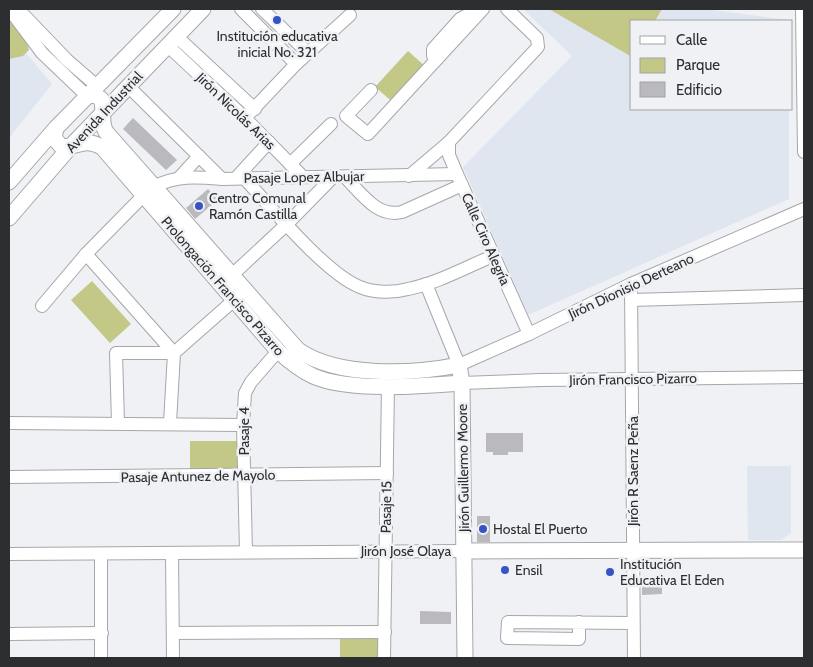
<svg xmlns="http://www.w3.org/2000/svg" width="813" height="667" font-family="Cabin,sans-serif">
<rect width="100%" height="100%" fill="#eff1f5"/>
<g fill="#dfe6ef">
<polygon points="523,9 706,9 788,20 632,21 632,109 789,109 789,199 528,315 463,167 572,56"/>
<polygon points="9,33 52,84 9,138"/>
<polygon points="747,466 791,466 791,533 781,540 748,540"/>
</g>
<g fill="#c3c887">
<polygon points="549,9 662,9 655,21 632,21 632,57"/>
<polygon points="9,20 27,43 29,50 23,56 9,59"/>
<polygon points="408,51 427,68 395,104 375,87"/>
<polygon points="92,281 131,324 110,343 71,300"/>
<polygon points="190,441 237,441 238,469 190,469"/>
<polygon points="383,638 383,658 340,658 340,639"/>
</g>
<g fill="#bababe">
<polygon points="133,118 177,160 166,170 123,129"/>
<polygon points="208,189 218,200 195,219 186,208"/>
<polygon points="486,433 523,433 523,452 508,452 508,455 493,455 493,452 486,452"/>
<rect x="477" y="516" width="13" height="26"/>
<polygon points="662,582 662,594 642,595 642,583"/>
<polygon points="420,611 451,612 451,624 420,624"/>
</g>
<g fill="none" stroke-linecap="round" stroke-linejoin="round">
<defs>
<g id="minor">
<polyline points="9,9 42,53 87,96"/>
<polyline points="18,9 67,60 97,86"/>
<polyline points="241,9 296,64"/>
<polyline points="262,9 308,53"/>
<polyline points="802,9 804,152"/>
<polyline points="176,36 255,109"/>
<polyline points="167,45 245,118 303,177"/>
<polyline points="437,59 433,56 433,49 460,19 471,13"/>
<polyline points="128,86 222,179"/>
<polyline points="371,90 346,116 368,134 483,9"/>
<polyline points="245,118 296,64 350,15"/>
<polyline points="449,142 449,155 457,174 529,334"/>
<polyline points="290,164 331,124"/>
<polyline points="409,176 449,142 538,47 537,38 507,9"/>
<path d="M345,177C361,193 377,218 402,212L462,185"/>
<polyline points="179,178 199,156"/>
<polyline points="236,178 269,142"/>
<path d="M244,178C270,206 326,274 360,287C374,293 393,293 408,289C438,283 466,267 493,256"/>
<path d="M154,187C176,175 197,177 222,179L457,174"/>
<polyline points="86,254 174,353"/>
<polyline points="231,276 287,224 333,177"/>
<polyline points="426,284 459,365 529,334 631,284 804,209"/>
<polyline points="631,284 634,658"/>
<polyline points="631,300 804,295"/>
<polyline points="42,306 86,254 144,195"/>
<polyline points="462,383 541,380 804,377"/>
<polyline points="9,423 243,425"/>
<polyline points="118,423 116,353 174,353"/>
<polyline points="170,423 174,353 241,294"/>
<polyline points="9,477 387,473"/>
<polyline points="246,552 243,425 245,393 251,382 278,351"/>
<polyline points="172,553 173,658"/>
<polyline points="9,554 465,551"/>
<polyline points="101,555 101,658"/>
<polyline points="579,622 579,639 507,638 508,622 633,623"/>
<polyline points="173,633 385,632"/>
<polyline points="9,634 102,633"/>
<polyline points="384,658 388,385"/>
</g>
<g id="major">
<path d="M87,96L95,95L101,99C106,111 99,120 106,132L298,350C338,378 413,374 459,365L462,383L465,658"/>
<path d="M56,128L54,138L61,146C77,150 81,136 102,147L278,351C289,361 300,370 313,376C349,392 422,386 462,383"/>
<polyline points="9,182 56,128 173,9"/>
<polyline points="9,218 71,146 203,9"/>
<polyline points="465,551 804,550"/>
</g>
</defs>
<use href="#minor" stroke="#a5a7ab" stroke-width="14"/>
<use href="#major" stroke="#a5a7ab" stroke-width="17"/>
<use href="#minor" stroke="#fff" stroke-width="12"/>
<use href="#major" stroke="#fff" stroke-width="15"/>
</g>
<g fill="#3753c5" stroke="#eff1f5" stroke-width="2">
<circle cx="277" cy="20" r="5"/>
<circle cx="199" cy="206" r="5"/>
<circle cx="483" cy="529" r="5"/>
<circle cx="505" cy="570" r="5"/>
<circle cx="610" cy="572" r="5"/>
</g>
<g text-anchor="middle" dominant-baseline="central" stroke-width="5" stroke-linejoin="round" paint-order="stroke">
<g font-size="14" fill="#2d2e2f" stroke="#eff1f5" text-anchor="start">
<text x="277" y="36" text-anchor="middle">Institución educativa<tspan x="277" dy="16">inicial No. 321</tspan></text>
<text x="209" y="198">Centro Comunal<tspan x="209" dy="16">Ramón Castilla</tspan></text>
<text x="493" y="529">Hostal El Puerto</text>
<text x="620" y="564">Institución<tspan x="620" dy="16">Educativa El Eden</tspan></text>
<text x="515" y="570">Ensil</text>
</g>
<g font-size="14" fill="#2d2e2f" stroke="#eff1f5">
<text transform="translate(236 111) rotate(44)">Jirón Nicolás Arias</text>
<text transform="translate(104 112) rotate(-47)">Avenida Industrial</text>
<text transform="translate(304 177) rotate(-1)">Pasaje Lopez Albujar</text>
<text transform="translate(486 239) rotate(66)">Calle Ciro Alegría</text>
<text transform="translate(223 286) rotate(49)">Prolongación Francisco Pizarro</text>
<text transform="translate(631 286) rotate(-25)">Jirón Dionisio Derteano</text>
<text transform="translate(633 379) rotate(-1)">Jirón Francisco Pizarro</text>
<text transform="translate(244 431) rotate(-90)">Pasaje 4</text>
<text transform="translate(463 468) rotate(-91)">Jirón Guillermo Moore</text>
<text transform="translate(633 471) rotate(-90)">Jirón R Saenz Peña</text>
<text transform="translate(198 476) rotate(-1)">Pasaje Antunez de Mayolo</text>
<text transform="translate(386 507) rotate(-89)">Pasaje 15</text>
<text x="406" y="551">Jirón José Olaya</text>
</g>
</g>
<rect width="813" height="667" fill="none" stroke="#2d2e2f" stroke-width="20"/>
<rect x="630" y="20" width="162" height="90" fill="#eff1f5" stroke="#a1a3a6"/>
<rect x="640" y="36" width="25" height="8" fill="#ffffff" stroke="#a1a3a6"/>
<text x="676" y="45" font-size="15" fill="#2d2e2f">Calle</text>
<rect x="640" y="58" width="25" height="15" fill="#c3c887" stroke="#a1a3a6"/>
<text x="676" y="70" font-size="15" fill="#2d2e2f">Parque</text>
<rect x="640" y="82" width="25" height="15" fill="#bababe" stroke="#a1a3a6"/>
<text x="676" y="95" font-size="15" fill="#2d2e2f">Edificio</text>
</svg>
